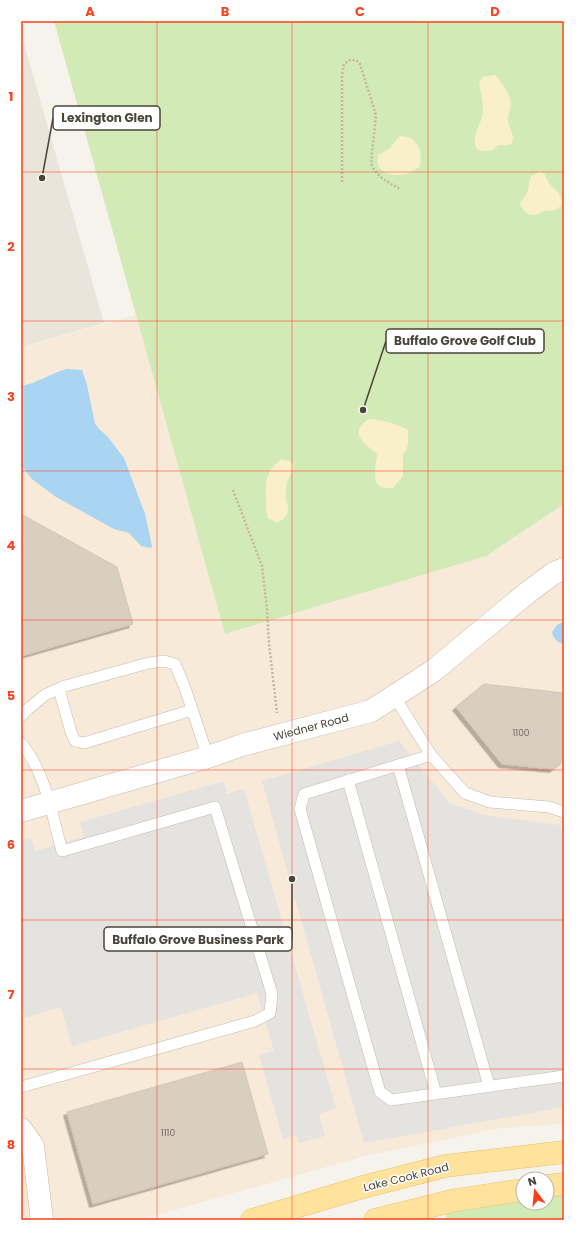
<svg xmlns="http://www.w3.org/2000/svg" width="585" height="1241" font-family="Poppins,sans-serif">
<defs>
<filter id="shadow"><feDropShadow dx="-3.5" dy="3.5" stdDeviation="0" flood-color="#0004"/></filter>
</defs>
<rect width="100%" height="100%" fill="#f6f3ec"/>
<polygon fill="#eae5da" points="21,33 104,323 21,347"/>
<polygon fill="#f7ead8" points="136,315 225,634 486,556 564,504 564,1124 500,1128 365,1156 139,1220 21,1220 21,347"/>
<g fill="#d2eab5">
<polygon points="54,21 564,21 564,504 486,556 225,634"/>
<polygon points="564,1195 564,1220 445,1220 448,1211 523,1200 523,1203 547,1203 547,1197"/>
</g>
<g fill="#f9efc9">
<path d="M495,75C500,80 511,95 511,103C511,109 507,115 508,122C510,131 515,133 512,143L508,145H498L493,150L482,151L477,149C471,137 479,128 482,117C485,106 480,93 479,82L483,77Z"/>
<path d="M400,136C418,136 423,151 420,166C408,179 373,180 378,155L389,149Z"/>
<path d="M541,171C547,175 546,180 550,184C557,192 560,191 562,203C557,213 553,209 544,211C542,211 540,213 538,214C529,217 525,212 520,205C522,197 527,196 528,190C529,185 529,180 531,176Z"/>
<path d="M369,419C380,419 398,424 408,430V443L407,449L403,454V476L393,488C368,491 376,469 377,454C365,443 347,434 369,419Z"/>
<path d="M281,459L290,461L294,466C292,473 287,480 286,487C283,504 297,512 277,523L268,518C266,511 266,506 266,499C265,480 266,472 281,459Z"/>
</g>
<g fill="#e5e3e0">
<polygon points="399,741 450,803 483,815 561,825 564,836 564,1107 364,1143 262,781"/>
<polygon points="224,781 227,794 244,789 336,1108 319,1114 325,1136 299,1143 296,1135 283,1139 259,1055 274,1051 257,993 72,1046 61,1007 25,1018 21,1004 21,840 31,837 35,851 84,837 80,822"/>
</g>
<g fill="#a9d4f2">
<path d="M67,369L82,370L87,385L95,424L100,430L107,436L124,458L145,514L152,546L151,548L141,546L129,533L114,529L56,497L32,479L24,469L21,467V386C38,383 51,373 67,369Z"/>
<path d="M564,621V645C558,642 553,639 552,632L557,625Z"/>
</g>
<g fill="#d8cfc1" stroke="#d3c7b4" filter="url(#shadow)">
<polygon points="21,514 117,567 133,624 21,656"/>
<polygon points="484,684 564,693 564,760 553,769 502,764 456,707"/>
<polygon points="242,1062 268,1154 93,1204 67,1112"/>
</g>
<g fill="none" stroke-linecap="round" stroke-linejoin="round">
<defs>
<g id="lane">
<polyline points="59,689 71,732 75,741 84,743 192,710"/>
<polyline points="394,696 431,755"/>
<polyline points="21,716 28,709 45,695 65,686 149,663 164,661 175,664 185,688 208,757"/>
<path d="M21,743C46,773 52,815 62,851L215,807L272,994L270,1013L255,1021L21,1087"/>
<polyline points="398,765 489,1086"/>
<polyline points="348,780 436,1094"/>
<polyline points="564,812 549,807 490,802 465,793 431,755 304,794 300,809 380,1092 391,1100 564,1076"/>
</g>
<g id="street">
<polyline points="21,811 208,757 242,745 371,711 433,671 527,593 554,573 564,569"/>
<polyline points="21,1129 33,1146 42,1220"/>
</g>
<g id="primary">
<polyline points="547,1186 564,1184"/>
<polyline points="252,1220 363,1187 445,1166 564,1152"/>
<polyline points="375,1220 456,1200 523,1190"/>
</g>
</defs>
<use href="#lane" stroke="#c2bbae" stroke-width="12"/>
<use href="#street" stroke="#c2bbae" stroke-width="23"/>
<use href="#primary" stroke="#e6c16a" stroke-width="23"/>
<g stroke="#c4b79f" stroke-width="2.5" stroke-dasharray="2 2" stroke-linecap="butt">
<path d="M342,182V75L344,64L350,60H356L360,64L376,115L371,163C376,177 388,182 400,189"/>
<polyline points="233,490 262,566 267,609 269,643 277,713"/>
</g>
<use href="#lane" stroke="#fff" stroke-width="11"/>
<use href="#street" stroke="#fff" stroke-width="22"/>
<use href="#primary" stroke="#ffe39c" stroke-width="22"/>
</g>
<path fill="none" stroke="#fc3f1d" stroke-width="1" stroke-opacity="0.55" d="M157,21V1220M292,21V1220M428,21V1220M21,172H564M21,321H564M21,471H564M21,620H564M21,770H564M21,920H564M21,1069H564"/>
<g text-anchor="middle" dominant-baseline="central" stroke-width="3" stroke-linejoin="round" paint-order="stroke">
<g font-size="9" fill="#6e675b">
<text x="521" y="733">1100</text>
<text x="168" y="1133">1110</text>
</g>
<g font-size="11" fill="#4b4439" stroke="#fff">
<text transform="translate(311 727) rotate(-15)">Wiedner Road</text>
<text transform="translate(406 1177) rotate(-14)">Lake Cook Road</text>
</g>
</g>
<path fill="none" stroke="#4b4439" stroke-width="1.5" d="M42 178L53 118M363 410L386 341M292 879L292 939"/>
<g fill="#4b4439" stroke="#fff" stroke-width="1.5">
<circle cx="42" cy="178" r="4"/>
<circle cx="363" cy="410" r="4"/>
<circle cx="292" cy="879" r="4"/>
</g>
<g fill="#fff" stroke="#4b4439" stroke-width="1.5">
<rect x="53" y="106" width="107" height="24" rx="4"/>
<rect x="386" y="329" width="158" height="24" rx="4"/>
<rect x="104" y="927" width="188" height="24" rx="4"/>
</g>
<g font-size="12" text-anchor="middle" font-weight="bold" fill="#4b4439">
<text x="107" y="122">Lexington Glen</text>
<text x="465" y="345">Buffalo Grove Golf Club</text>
<text x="198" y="944">Buffalo Grove Business Park</text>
</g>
<rect width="585" height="1241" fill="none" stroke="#ffffff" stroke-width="44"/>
<g transform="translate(535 1191) rotate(344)"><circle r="19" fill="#ffffff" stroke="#b7b4b0"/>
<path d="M0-3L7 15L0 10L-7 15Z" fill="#fc3f1d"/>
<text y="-6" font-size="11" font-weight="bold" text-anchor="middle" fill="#4b4439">N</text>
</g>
<rect x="22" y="22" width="541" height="1197" fill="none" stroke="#fc3f1d" stroke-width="1.5"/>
<g font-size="13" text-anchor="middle" font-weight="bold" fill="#fc3f1d">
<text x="90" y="16">A</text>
<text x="225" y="16">B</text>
<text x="360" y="16">C</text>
<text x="495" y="16">D</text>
<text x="11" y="101">1</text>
<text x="11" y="251">2</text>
<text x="11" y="401">3</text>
<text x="11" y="550">4</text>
<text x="11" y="700">5</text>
<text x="11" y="849">6</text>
<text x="11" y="999">7</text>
<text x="11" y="1149">8</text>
</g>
</svg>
